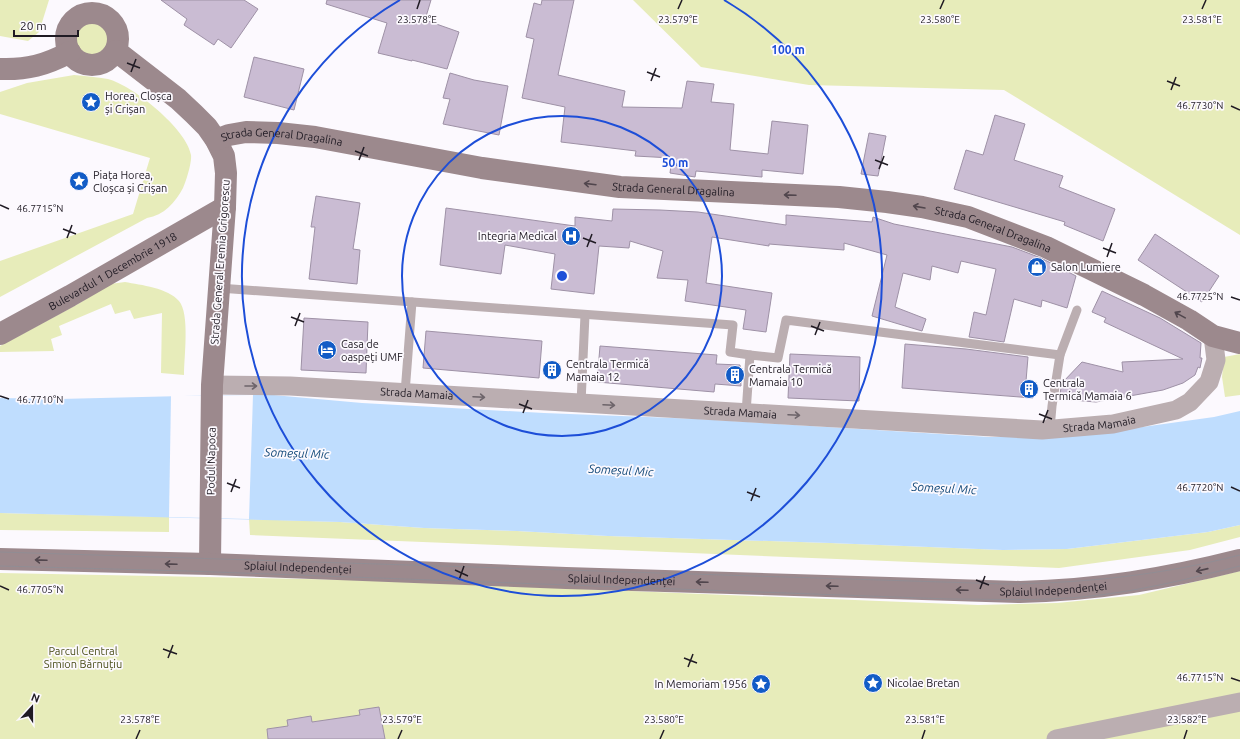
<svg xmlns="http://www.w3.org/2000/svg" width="1240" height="739" font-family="Ubuntu,sans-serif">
<rect width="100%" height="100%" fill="#fcf9fe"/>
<g fill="#e7ecba">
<polygon points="0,0 49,0 39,32 28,41 0,36"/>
<polygon points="633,0 1240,0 1240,235 1004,90 809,85 701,67"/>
<circle cx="92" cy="39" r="17"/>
<path d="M74,75C85,76 97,77 108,79C132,85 187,129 191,155C192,163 186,181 183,188C175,203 164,215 147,218L0,297V261L133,214L150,158L0,114V92L27,83Z"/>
<path d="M125,282C141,285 168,288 179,301C190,314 184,357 184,375L161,373L162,313L134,319L130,310L115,314L111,304L59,326L62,335L51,339L54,351L0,352V346L78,304L110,284Z"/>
<polygon points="1240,354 1240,395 1225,397 1222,377 1224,357"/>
<polygon points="0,513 169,517 169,532 0,530"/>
<polygon points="249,519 340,522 424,528 517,531 608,536 830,543 1003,550 1067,549 1208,532 1240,525 1240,537 1190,550 1059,568 250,535"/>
<polygon points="1240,571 1240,739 0,739 0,573 356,580 978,605 1057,603 1139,595"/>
</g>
<polygon fill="#bfddfe" points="262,394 362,403 544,413 698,419 989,437 1043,437 1092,434 1214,417 1240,411 1240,525 1208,532 1067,549 1003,550 830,543 608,536 517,531 424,528 340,522 0,513 0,398 59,399"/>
<polygon fill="#fcf9fe" points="253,395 249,519 169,517 171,396"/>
<g fill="#cabcd3" stroke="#9e91a6">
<polygon points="161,0 244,0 258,9 231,48 218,39 214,45 184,25 187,19"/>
<polygon points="327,0 431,0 425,20 459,32 447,69 412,60 412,61 378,53 387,23 326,4"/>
<polygon points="542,0 574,0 558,75 625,91 622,107 682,108 687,81 714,84 711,102 734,104 730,150 768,154 772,121 808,125 803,174 762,170 762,177 696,171 695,177 670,173 672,158 635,156 636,151 561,142 565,107 522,98 534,39 526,37 534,3 541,5"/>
<polygon points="254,57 304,69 294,110 244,97"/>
<polygon points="450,73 474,80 508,86 499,135 443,124 450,99 443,98"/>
<polygon points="995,115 1025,124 1014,160 1063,176 1059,187 1115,209 1103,241 1064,225 1065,222 954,189 966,150 983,155"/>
<polygon points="869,133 886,136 878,176 861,174"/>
<polygon points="316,196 360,203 353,249 360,250 357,284 309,279 315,227 311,227"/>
<polygon points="446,208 575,226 575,217 612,221 613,209 660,210 698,212 786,225 786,215 872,222 873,217 894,224 1012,247 1041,258 1076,276 1067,308 1042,300 1041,307 1014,299 1004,342 969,337 974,312 986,315 996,269 961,261 958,273 932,266 930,280 903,273 895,307 926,319 922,331 872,316 887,255 844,243 844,250 769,244 769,246 712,237 706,283 772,293 766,332 743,329 746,310 685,301 688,280 657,278 663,251 630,241 629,248 599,246 594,294 551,289 555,254 505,245 501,274 440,265"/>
<polygon points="1155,234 1219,276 1202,302 1138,260"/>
<polygon points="1102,291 1160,318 1201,343 1200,358 1202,358 1200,368 1198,367 1195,375 1183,383 1163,390 1096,402 1059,399 1062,383 1082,362 1123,372 1122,362 1183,359 1104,322 1106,318 1092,312"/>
<polygon points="304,318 368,322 366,373 301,370"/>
<polygon points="426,331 542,341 539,378 423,368"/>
<polygon points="905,344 966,349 1028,357 1026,381 1033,381 1033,398 902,388"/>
<polygon points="600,346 717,355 716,364 740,365 741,386 715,384 714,392 597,382"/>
<polygon points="790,354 860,357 859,401 788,398"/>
<polygon points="379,707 385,739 268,739 267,729 288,726 287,720 311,716 312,722 360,715 359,710"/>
</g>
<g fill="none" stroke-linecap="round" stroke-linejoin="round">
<g stroke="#bbaeb1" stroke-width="9">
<polyline points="219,288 733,325 730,352 750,355 746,413"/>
<polyline points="750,355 778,358 786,320 1060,355"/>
<polyline points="405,393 412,302"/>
<polyline points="581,403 585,315"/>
<polyline points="1050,429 1052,406 1060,355 1077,310"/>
</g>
<g stroke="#bbaeb1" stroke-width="19">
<path id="s1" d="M212,385L290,386L1042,430L1113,424L1176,410L1190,402L1209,382L1216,360L1213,336"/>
<polyline points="1056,739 1240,702"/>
</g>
<g stroke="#9c898d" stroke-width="22">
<circle cx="92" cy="39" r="26"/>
<polyline points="116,51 178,99 194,114 207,127 216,140 224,156 226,173 225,207 212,385 210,564"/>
<path d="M0,69C27,70 46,65 70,52"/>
<path id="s2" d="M216,140L229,135L246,132L278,133L315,137L482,168L620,187L839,197L887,202L922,207L968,217L1046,247L1144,295L1189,320L1213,336L1240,343"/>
<path id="s3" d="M0,334L70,296L225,207"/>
<path id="s4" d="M0,559L210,564L566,578L1020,592C1097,590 1165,579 1240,560"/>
</g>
<g stroke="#918d94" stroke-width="1">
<path d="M0,552L1006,584C1086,583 1162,575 1240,555"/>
<path d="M0,566L187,571L949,599C993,599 1038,601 1082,597C1136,592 1188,579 1240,566"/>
</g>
</g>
<defs><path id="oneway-shaft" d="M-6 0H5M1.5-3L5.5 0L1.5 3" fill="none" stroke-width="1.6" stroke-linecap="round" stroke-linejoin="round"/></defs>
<g stroke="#51464d">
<use href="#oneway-shaft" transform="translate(590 184) rotate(-173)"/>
<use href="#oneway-shaft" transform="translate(790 195) rotate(-178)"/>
<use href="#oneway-shaft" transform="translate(919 207) rotate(-170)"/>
<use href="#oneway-shaft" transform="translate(1180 315) rotate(-151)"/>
<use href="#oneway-shaft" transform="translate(41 560) rotate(-178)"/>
<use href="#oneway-shaft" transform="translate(171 564) rotate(-178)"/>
<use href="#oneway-shaft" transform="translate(1202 570) rotate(167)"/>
<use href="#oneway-shaft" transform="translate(702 582) rotate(-178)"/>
<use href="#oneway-shaft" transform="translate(832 586) rotate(-178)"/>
<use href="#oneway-shaft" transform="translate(962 590) rotate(-178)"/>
</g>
<g stroke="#6d646a">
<use href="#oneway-shaft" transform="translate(251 386)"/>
<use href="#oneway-shaft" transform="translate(479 397) rotate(3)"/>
<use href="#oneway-shaft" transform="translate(609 405) rotate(3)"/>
<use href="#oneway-shaft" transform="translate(794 415) rotate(3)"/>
</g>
<path fill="none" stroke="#1f1a23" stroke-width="1.5" d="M417,9L420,0M678,9L682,0M940,9L944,0M1202,9L1206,0M127,63L140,68M131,72L136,59M647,72L660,77M651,81L656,68M1167,81L1180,86M1171,90L1176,77M1231,106L1240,110M355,151L368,156M359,160L364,147M875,160L888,165M879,169L884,156M0,205L9,209M63,229L76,234M67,238L72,225M583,238L596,243M587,247L592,234M1103,248L1116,253M1107,257L1112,243M1231,297L1240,300M291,317L304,322M295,326L300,313M811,326L824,331M815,335L820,322M0,396L9,399M519,404L532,409M523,413L528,400M1039,414L1052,419M1043,423L1048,410M227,483L240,488M1231,487L1240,491M231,492L236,479M747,492L760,497M751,501L756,488M455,570L468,576M459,580L464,566M976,580L989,585M0,586L9,590M980,589L985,576M163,649L177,654M168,658L173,645M684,658L697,663M688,667L693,654M1231,678L1240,681M136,739L140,730M398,739L402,730M660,739L664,730M922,739L925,730M1184,739L1187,730"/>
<g fill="none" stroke="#1d4ed8" stroke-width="2">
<circle cx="562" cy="276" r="160"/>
<path d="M724 0A320 320 0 1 1 400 0"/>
</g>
<defs>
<symbol id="sight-disc" viewBox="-11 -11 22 22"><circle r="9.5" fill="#125cc6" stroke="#fcf9fe"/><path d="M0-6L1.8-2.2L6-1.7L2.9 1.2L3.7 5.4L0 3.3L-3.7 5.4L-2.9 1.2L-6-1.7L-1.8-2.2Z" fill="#fff"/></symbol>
<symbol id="hospital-disc" viewBox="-11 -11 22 22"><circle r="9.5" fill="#125cc6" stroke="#fcf9fe"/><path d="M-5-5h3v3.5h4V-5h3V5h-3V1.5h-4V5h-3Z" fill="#fff"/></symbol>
<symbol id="shop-disc" viewBox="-11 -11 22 22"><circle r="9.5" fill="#125cc6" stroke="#fcf9fe"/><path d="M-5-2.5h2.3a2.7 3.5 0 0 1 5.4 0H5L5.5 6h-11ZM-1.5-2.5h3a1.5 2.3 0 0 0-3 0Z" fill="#fff"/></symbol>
<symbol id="hotel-disc" viewBox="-11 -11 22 22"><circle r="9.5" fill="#125cc6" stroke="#fcf9fe"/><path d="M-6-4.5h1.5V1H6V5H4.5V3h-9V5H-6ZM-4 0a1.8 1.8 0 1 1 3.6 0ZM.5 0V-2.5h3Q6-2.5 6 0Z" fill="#fff"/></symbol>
<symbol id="building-disc" viewBox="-11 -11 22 22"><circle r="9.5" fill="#125cc6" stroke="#fcf9fe"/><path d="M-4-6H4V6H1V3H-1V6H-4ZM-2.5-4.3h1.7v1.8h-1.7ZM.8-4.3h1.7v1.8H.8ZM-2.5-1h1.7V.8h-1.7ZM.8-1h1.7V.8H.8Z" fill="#fff"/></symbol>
</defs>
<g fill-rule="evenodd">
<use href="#sight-disc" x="80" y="91" width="22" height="22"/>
<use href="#sight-disc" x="68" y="170" width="22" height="22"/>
<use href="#hospital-disc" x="560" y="225" width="22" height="22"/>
<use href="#shop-disc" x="1026" y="256" width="22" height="22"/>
<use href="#hotel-disc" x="316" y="339" width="22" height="22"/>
<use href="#building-disc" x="541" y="359" width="22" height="22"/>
<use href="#building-disc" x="724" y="364" width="22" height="22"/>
<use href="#building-disc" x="1018" y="378" width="22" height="22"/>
<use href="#sight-disc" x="862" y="672" width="22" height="22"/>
<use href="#sight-disc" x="750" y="673" width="22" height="22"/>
</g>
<g text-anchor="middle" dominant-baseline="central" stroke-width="3.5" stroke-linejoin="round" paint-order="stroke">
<g font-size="11" fill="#1f1a23" stroke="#fcf9fe" text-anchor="start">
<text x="105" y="96">Horea, Cloșca<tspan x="105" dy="13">și Crișan</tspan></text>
<text x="93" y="175">Piața Horea,<tspan x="93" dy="13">Cloșca și Crișan</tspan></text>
<text x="557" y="236" text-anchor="end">Integria Medical</text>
<text x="1051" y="267">Salon Lumiere</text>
<text x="341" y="344">Casa de<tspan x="341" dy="13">oaspeți UMF</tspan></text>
<text x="566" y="364">Centrala Termică<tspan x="566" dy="13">Mamaia 12</tspan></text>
<text x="749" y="369">Centrala Termică<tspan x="749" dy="13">Mamaia 10</tspan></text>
<text x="1043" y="383">Centrala<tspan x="1043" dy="13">Termică Mamaia 6</tspan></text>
<text x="887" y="683">Nicolae Bretan</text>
<text x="747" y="684" text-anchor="end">In Memoriam 1956</text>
</g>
<g font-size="11" fill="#1f1a23" stroke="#fcf9fe">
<text stroke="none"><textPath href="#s2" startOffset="67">Strada General Dragalina</textPath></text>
<text stroke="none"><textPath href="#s2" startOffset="463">Strada General Dragalina</textPath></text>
<text stroke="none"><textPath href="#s2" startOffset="787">Strada General Dragalina</textPath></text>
<text transform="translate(220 262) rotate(-86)">Strada General Eremia Grigorescu</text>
<text stroke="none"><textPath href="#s3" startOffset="129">Bulevardul 1 Decembrie 1918</textPath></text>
<text stroke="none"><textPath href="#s1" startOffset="205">Strada Mamaia</textPath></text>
<text stroke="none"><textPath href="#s1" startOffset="529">Strada Mamaia</textPath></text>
<text stroke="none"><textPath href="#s1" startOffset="889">Strada Mamaia</textPath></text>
<text transform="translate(211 461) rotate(-89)">Podul Napoca</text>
<text stroke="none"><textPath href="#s4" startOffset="298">Splaiul Independenței</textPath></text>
<text stroke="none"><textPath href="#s4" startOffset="622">Splaiul Independenței</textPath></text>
<text stroke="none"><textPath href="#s4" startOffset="1054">Splaiul Independenței</textPath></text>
</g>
<g font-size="11" fill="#4b4f1a" stroke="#fcf9fe">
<text x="83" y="651">Parcul Central<tspan x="83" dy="13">Simion Bărnuțiu</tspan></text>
</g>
<g font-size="12" font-style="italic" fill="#114878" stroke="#fcf9fe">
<text transform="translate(297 453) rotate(2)">Someșul Mic</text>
<text transform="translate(621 470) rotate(3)">Someșul Mic</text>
<text transform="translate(944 488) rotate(3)">Someșul Mic</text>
</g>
</g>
<g font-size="10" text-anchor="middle" fill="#1f1a23" stroke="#fcf9fe" stroke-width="3.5" stroke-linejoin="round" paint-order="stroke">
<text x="417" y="23">23.578°E</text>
<text x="678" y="23">23.579°E</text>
<text x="940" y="23">23.580°E</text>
<text x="1202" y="23">23.581°E</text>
<text x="1200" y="109">46.7730°N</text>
<text x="40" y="212">46.7715°N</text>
<text x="1200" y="300">46.7725°N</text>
<text x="40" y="403">46.7710°N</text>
<text x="1200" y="491">46.7720°N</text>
<text x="40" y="593">46.7705°N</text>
<text x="1200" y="681">46.7715°N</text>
<text x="140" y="723">23.578°E</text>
<text x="402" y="723">23.579°E</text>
<text x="664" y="723">23.580°E</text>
<text x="925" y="723">23.581°E</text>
<text x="1187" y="723">23.582°E</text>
</g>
<circle cx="562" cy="276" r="6" fill="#1d4ed8" stroke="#fcf9fe" stroke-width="2"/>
<g font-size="12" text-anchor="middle" font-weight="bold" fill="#1d4ed8" stroke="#fcf9fe" stroke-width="3.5" stroke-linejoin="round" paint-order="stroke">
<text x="788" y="54">100 m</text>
<text x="675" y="167">50 m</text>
</g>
<g transform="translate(32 707) rotate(21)" stroke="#fcf9fe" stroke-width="3" paint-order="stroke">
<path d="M0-3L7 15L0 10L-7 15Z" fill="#1f1a23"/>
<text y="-6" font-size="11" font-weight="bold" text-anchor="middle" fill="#1f1a23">N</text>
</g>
<path d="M14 30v6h64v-6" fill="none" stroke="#1f1a23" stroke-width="2"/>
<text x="20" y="30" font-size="12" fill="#1f1a23" stroke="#fcf9fe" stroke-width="3" paint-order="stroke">20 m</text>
</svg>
